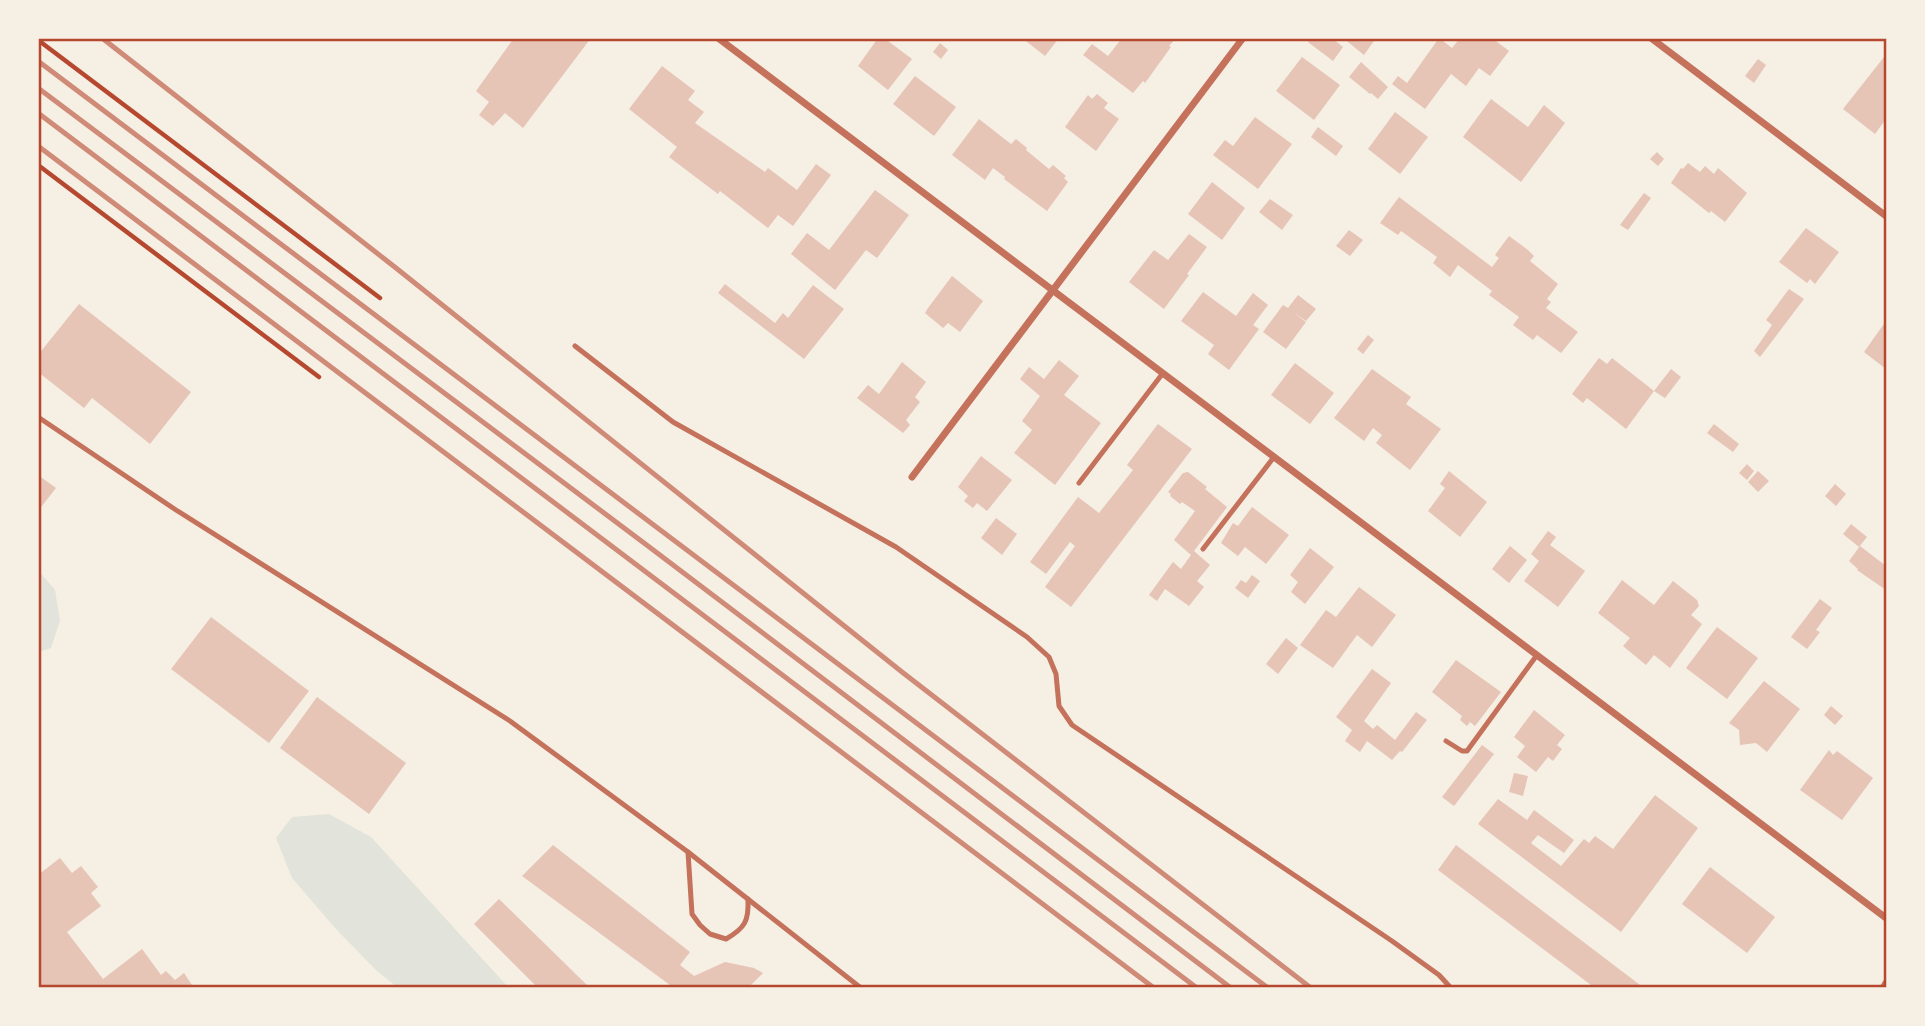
<svg xmlns="http://www.w3.org/2000/svg" width="1925" height="1026" font-family="Montserrat,sans-serif">
<rect width="100%" height="100%" fill="#f6efe4"/>
<g fill="#e2e4dc">
<polygon points="38,570 55,590 60,621 51,648 39,652"/>
<polygon points="329,814 371,837 508,987 397,987 376,970 336,929 292,878 276,838 292,817"/>
</g>
<g fill="#e6c5b7">
<polygon points="514,38 591,38 523,128 505,113 493,126 479,115 489,102 476,91"/>
<polygon points="878,38 884,38 912,59 888,90 858,66"/>
<polygon points="1022,38 1059,38 1045,56"/>
<polygon points="1122,38 1176,38 1169,46 1171,47 1145,83 1143,81 1133,93 1083,55 1092,44 1108,56"/>
<polygon points="1311,38 1332,38 1343,47 1333,61 1308,42"/>
<polygon points="1343,38 1376,38 1364,55"/>
<polygon points="1439,38 1452,48 1460,38 1492,38 1509,51 1490,76 1479,68 1466,86 1451,74 1425,109 1392,84 1398,76 1407,83"/>
<polygon points="940,43 948,50 941,59 933,52"/>
<polygon points="1302,57 1340,85 1314,120 1276,91"/>
<polygon points="1884,57 1886,59 1886,119 1875,134 1843,109"/>
<polygon points="1758,59 1766,65 1754,83 1745,76"/>
<polygon points="1361,62 1388,87 1378,99 1371,93 1370,94 1349,77"/>
<polygon points="662,66 695,91 688,100 704,112 695,123 765,172 768,168 797,190 816,164 831,175 793,226 778,215 768,228 720,191 718,194 669,157 677,147 629,109"/>
<polygon points="915,76 956,107 934,136 893,104"/>
<polygon points="1097,94 1108,103 1104,108 1119,119 1096,151 1065,127 1088,95 1092,99"/>
<polygon points="1491,99 1528,127 1544,105 1565,123 1521,182 1463,137"/>
<polygon points="1395,112 1428,137 1400,174 1368,149"/>
<polygon points="1255,117 1292,144 1258,189 1213,155 1225,140 1233,146"/>
<polygon points="979,119 1011,144 1016,139 1027,148 1026,150 1049,169 1053,165 1066,176 1064,178 1068,182 1047,211 1004,179 1005,177 993,168 985,180 952,155"/>
<polygon points="1318,127 1343,146 1336,156 1311,137"/>
<polygon points="1657,152 1664,159 1658,166 1650,159"/>
<polygon points="1688,163 1700,172 1705,166 1714,174 1718,168 1747,193 1725,222 1711,211 1709,213 1671,183 1681,168 1683,169"/>
<polygon points="1212,182 1245,208 1222,240 1188,214"/>
<polygon points="875,190 909,215 877,258 866,250 835,290 791,254 807,233 829,250"/>
<polygon points="1644,193 1651,198 1628,230 1620,225"/>
<polygon points="1399,197 1492,267 1499,258 1495,255 1509,236 1528,250 1534,256 1530,261 1558,284 1547,299 1551,302 1546,308 1578,332 1561,353 1537,335 1533,340 1513,325 1519,317 1489,295 1492,291 1458,265 1450,277 1433,263 1437,257 1401,231 1398,235 1380,223"/>
<polygon points="1270,199 1293,215 1282,230 1259,212"/>
<polygon points="1806,228 1839,252 1815,284 1810,279 1807,283 1779,262"/>
<polygon points="1349,230 1363,240 1350,256 1336,246"/>
<polygon points="1189,234 1207,247 1187,274 1189,275 1164,309 1129,282 1154,250 1168,260"/>
<polygon points="952,276 983,301 960,332 948,323 943,328 925,313 928,308"/>
<polygon points="725,284 775,323 783,313 788,318 813,285 844,309 804,359 718,293"/>
<polygon points="1789,289 1804,299 1760,357 1754,351 1772,325 1766,320"/>
<polygon points="1203,292 1236,316 1253,293 1268,305 1253,325 1259,329 1229,370 1208,354 1214,345 1181,321"/>
<polygon points="1298,295 1316,309 1306,321 1294,313 1306,322 1286,349 1263,332 1283,305 1288,308"/>
<polygon points="79,304 191,392 150,444 92,398 84,408 38,372 38,355"/>
<polygon points="1886,321 1886,369 1864,352"/>
<polygon points="1368,335 1374,340 1363,354 1357,349"/>
<polygon points="1599,358 1607,364 1612,358 1654,391 1671,369 1681,377 1665,398 1654,391 1626,429 1587,398 1583,403 1572,394"/>
<polygon points="1059,360 1079,376 1064,395 1101,423 1055,485 1014,453 1032,430 1022,421 1040,396 1020,379 1029,367 1044,379"/>
<polygon points="902,362 926,382 915,397 920,402 906,420 910,425 903,433 857,398 868,385 879,394"/>
<polygon points="1295,363 1334,393 1310,424 1271,395"/>
<polygon points="1372,369 1411,397 1406,404 1441,429 1410,470 1376,443 1382,435 1373,428 1364,441 1334,418"/>
<polygon points="1158,424 1192,449 1071,607 1045,587 1075,546 1070,542 1046,574 1030,562 1078,497 1099,513 1133,470 1127,465"/>
<polygon points="1714,424 1739,444 1733,452 1707,433"/>
<polygon points="981,456 1012,480 987,511 977,503 973,508 964,501 968,496 958,487"/>
<polygon points="1747,464 1754,471 1747,480 1739,473"/>
<polygon points="1449,471 1487,502 1460,537 1428,511 1445,488 1440,484"/>
<polygon points="1758,471 1769,481 1758,492 1748,482"/>
<polygon points="1188,472 1207,487 1205,489 1227,507 1194,551 1210,565 1197,581 1204,587 1189,606 1165,589 1157,601 1149,595 1173,562 1181,569 1191,555 1174,540 1195,511 1182,502 1180,504 1170,496 1171,494 1168,492 1183,473"/>
<polygon points="38,475 56,488 38,511"/>
<polygon points="1835,484 1846,494 1836,506 1825,496"/>
<polygon points="1252,507 1289,535 1266,564 1245,547 1238,556 1221,543 1233,523 1238,526"/>
<polygon points="996,518 1017,534 1002,555 981,538"/>
<polygon points="1851,524 1867,537 1859,547 1843,534"/>
<polygon points="1548,531 1556,537 1550,545 1585,571 1558,607 1524,581 1539,561 1531,554"/>
<polygon points="1510,546 1527,560 1509,583 1492,569"/>
<polygon points="1860,546 1886,566 1886,590 1857,570 1858,569 1849,561"/>
<polygon points="1310,548 1334,567 1305,604 1291,592 1298,582 1290,575"/>
<polygon points="1252,575 1260,581 1248,598 1235,588 1241,580 1246,583"/>
<polygon points="1622,580 1654,605 1673,581 1697,600 1699,606 1691,615 1702,624 1670,668 1654,655 1646,665 1623,646 1630,638 1598,613"/>
<polygon points="1359,587 1396,615 1372,647 1357,635 1333,668 1300,645 1326,610 1336,617"/>
<polygon points="1820,599 1832,608 1816,630 1820,632 1807,649 1791,637"/>
<polygon points="211,617 309,691 269,743 171,669"/>
<polygon points="1717,627 1758,658 1727,699 1686,668"/>
<polygon points="1286,638 1298,648 1278,674 1266,664"/>
<polygon points="1456,660 1501,692 1475,726 1470,722 1467,726 1460,720 1462,716 1432,692"/>
<polygon points="1372,669 1391,683 1364,721 1373,729 1377,725 1395,740 1416,712 1427,720 1402,752 1400,751 1392,760 1367,741 1360,752 1345,741 1352,730 1336,717"/>
<polygon points="1764,681 1800,709 1767,752 1756,743 1740,745 1739,730 1729,723"/>
<polygon points="317,697 406,763 369,814 280,748"/>
<polygon points="1831,706 1843,716 1835,725 1824,715"/>
<polygon points="1534,710 1565,735 1557,745 1562,749 1553,761 1548,757 1536,772 1517,757 1525,746 1514,737"/>
<polygon points="1482,745 1494,754 1454,806 1442,797"/>
<polygon points="1829,750 1833,755 1837,751 1873,778 1842,820 1800,790"/>
<polygon points="1514,773 1528,776 1523,796 1509,792"/>
<polygon points="1655,795 1698,828 1621,932 1478,824 1498,799 1527,820 1534,810 1574,840 1564,853 1538,835 1531,843 1561,866 1584,839 1589,843 1595,836 1613,849"/>
<polygon points="553,845 690,952 680,965 694,976 725,962 754,968 763,973 748,988 674,988 522,876"/>
<polygon points="1456,845 1644,988 1595,988 1438,870"/>
<polygon points="60,858 72,873 81,866 98,887 91,893 101,906 67,932 103,979 142,949 161,975 166,971 175,980 184,973 194,988 38,988 38,875"/>
<polygon points="1710,867 1775,917 1747,953 1682,904"/>
<polygon points="499,899 590,988 538,988 474,924"/>
</g>
<g fill="none" stroke-linecap="round" stroke-linejoin="round">
<g stroke="#b5482f" stroke-width="4.5">
<polyline points="38,40 380,298"/>
<polyline points="38,165 319,377"/>
</g>
<g stroke="#c5725c" stroke-width="5">
<polyline points="575,346 673,422 896,547 1027,637 1049,657 1056,674 1059,706 1072,725 1392,941 1439,975 1451,988"/>
<polyline points="38,417 176,510 510,721 688,852 861,988"/>
<polyline points="1079,483 1163,373"/>
<polyline points="1203,549 1274,457"/>
<polyline points="1446,741 1462,751 1467,751 1537,655"/>
<path d="M688,852L692,914L700,925L710,934L726,939C745,928 749,921 748,899"/>
</g>
<g stroke="#c5725c" stroke-width="7">
<polyline points="718,38 1886,918"/>
<polyline points="1651,38 1886,216"/>
<polyline points="912,477 1243,38"/>
<polyline points="1883,988 1886,983"/>
</g>
<g stroke="#cf8b77" stroke-width="5">
<polyline points="102,38 396,268 902,672 1311,988"/>
<polyline points="38,61 1268,988"/>
<polyline points="38,88 648,546 1231,988"/>
<polyline points="38,113 1197,988"/>
<polyline points="38,146 1154,988"/>
</g>
</g>
<rect width="1925" height="1026" fill="none" stroke="#f6efe4" stroke-width="80"/>
<rect x="40" y="40" width="1845" height="946" fill="none" stroke="#b5482f" stroke-width="2.5"/>
</svg>
